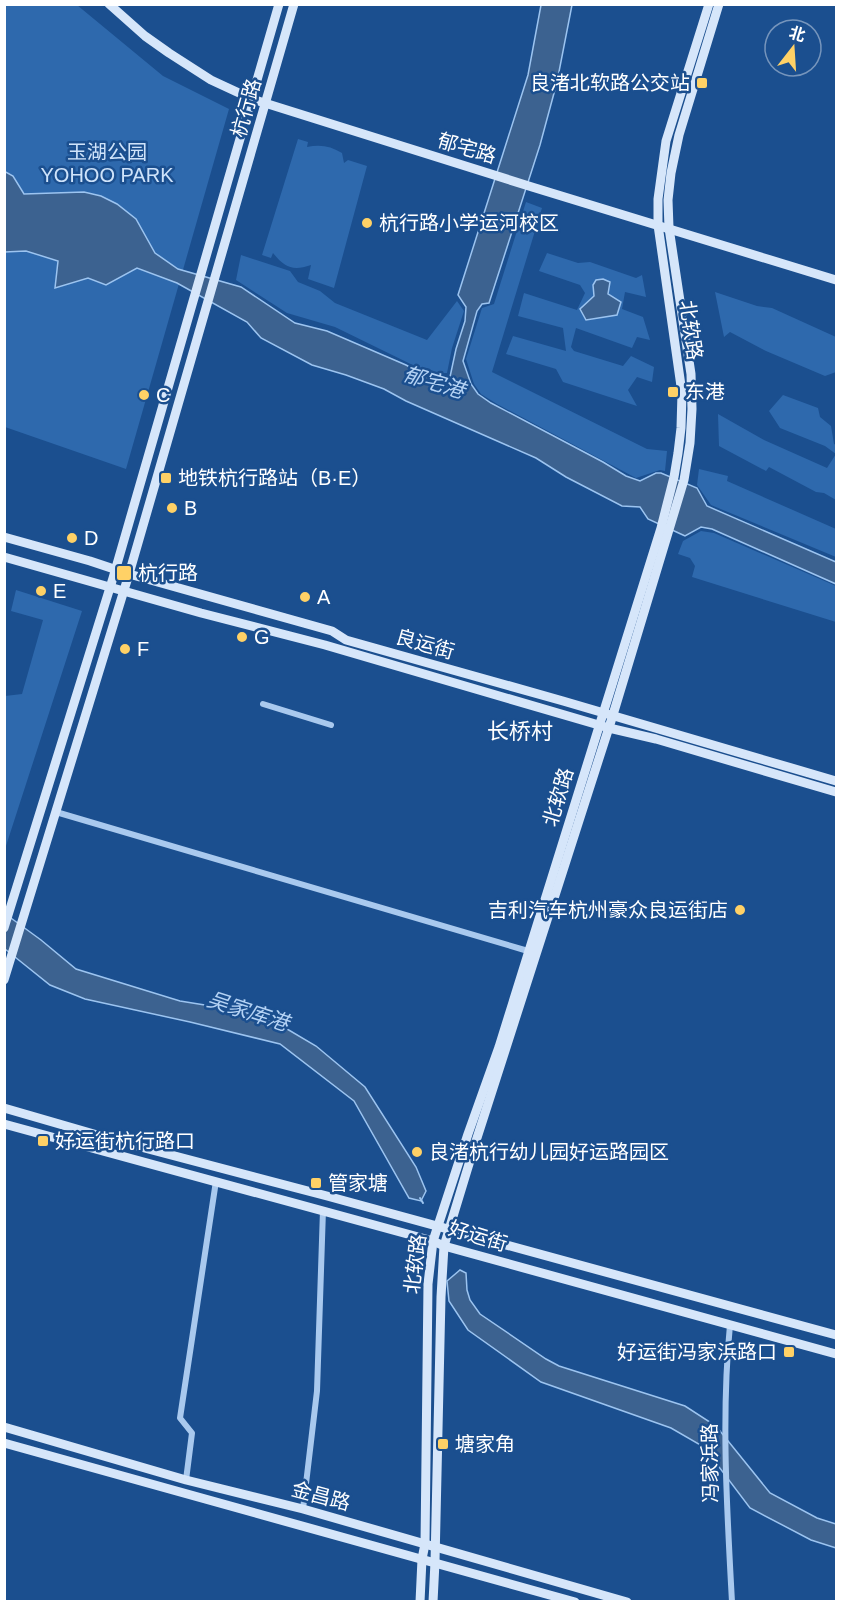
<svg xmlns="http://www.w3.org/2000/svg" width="841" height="1606" font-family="Helvetica,'Noto Sans SC',sans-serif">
<rect width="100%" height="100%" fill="#1b4f8f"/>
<g fill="#2e69ad">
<polygon points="4,5 77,5 163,76 229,109 126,469 5,427"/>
<path d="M298,139L308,142L307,147C320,144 331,146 342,153L344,163L348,160L367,166L334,288L308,279L311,265C293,271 285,268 273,253L271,258L262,255Z"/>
<polygon points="526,202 542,208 492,372 647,449 667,451 665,471 660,470 636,478 497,404 481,394 474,384 466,359 482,308 494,304"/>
<polygon points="547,253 578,263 590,262 636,278 642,275 646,297 625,292 622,309 643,317 650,340 637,337 632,348 576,328 571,347 574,351 623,366 631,356 654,367 652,382 637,377 628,390 637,406 563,382 556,369 506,354 513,336 566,351 563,328 518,316 524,293 577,310 585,293 580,285 539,271"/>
<polygon points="241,255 290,271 298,282 320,291 335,303 427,340 457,301 464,311 452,348 447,373 429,373 335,327 287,313 236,280"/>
<polygon points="715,292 757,306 772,308 836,337 836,372 825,376 766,351 730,332 724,337"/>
<polygon points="783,395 818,408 820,417 831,426 834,444 836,445 836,500 824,493 816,492 769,467 766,471 719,446 718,414 764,440 827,468 836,454 825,446 780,428 769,411"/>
<polygon points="699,469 728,476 727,481 836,529 836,557 711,505 697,485"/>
<polygon points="701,531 714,533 836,586 836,622 692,577 695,566 690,558 678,554 683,541"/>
<polygon points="16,590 82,611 5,849 5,696 22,694 43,620 11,611"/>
</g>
<g fill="#3c6290" stroke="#9cc4f0" stroke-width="1.5">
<polygon points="541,5 572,5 557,82 540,145 489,303 482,304 477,311 463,361 471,384 478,394 491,403 603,462 626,476 640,481 656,473 661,473 697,488 707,506 836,562 836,584 712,529 701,527 685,536 683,535 648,519 640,507 622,506 566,477 536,458 406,401 384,389 346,375 312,365 261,338 247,322 177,283 137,268 106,285 88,278 55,288 58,261 26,251 5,252 4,171 13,176 24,194 84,192 101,196 117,204 136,219 155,253 178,269 241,287 295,323 327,331 406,365 428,377 450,377 456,349 465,321 466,307 458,295 528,75"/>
<polygon points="603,279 610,282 608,294 621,302 617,315 586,320 580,309 594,296 593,285 596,280"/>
<polygon points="4,913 41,940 76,969 180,1001 242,1011 282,1026 316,1046 365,1087 416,1167 426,1191 421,1201 409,1198 354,1101 280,1044 190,1022 85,999 50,985 5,949"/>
<polygon points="460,1270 466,1273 467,1290 470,1300 480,1314 546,1359 559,1366 685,1406 716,1426 770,1493 817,1518 836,1524 836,1548 811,1540 750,1508 704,1447 671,1428 541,1382 468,1330 449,1301 447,1281"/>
</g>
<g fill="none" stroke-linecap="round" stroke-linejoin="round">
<polyline stroke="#9cc4f0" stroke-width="2" points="420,1198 423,1203"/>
<g stroke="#a9c9ee" stroke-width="6">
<polyline points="263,704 331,725"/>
<polyline points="56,812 528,951"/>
<path d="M730,1325C721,1417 727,1510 732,1602"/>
<polyline points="186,1480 192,1433 180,1418 216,1181"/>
<polyline points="303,1509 317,1391 323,1210"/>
</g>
<g stroke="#d6e6fa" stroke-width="9">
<polyline points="109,4 145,36 169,53 211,80 252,99 532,187 836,280"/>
<polyline points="4,537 90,561 129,574 332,631 346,640 563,701 836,781"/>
<polyline points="4,557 201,613 325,645 609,728 656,739 836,792"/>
<polyline points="4,928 113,578 279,4"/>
<polyline points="4,980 129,574 294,4"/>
<polyline points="4,1108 118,1141 327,1196 836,1335"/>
<polyline points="4,1124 433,1241 444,1246 836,1354"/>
<polyline points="4,1427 186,1480 303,1509 627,1602"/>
<polyline points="4,1443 575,1602"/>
<polyline points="420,1602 422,1559 425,1544 428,1284 433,1241 468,1134 499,1047 661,528 674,477 678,453 681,428 682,393 658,225 658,199 666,141 709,4"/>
<polyline points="433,1602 435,1562 441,1297 444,1246 476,1141 612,718 684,480 690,443 692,409 691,374 669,228 668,200 671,173 679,135 719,4"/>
</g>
</g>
<g fill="#ffd166" stroke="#1b4f8f" stroke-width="2">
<rect x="696" y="77" width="12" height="12" rx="3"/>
<circle cx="367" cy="223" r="6"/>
<rect x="667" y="386" width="12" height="12" rx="3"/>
<circle cx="144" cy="395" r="6"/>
<rect x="160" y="472" width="12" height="12" rx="3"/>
<circle cx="172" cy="508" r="6"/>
<circle cx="72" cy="538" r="6"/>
<rect x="116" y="565" width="16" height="16" rx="3"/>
<circle cx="41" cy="591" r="6"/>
<circle cx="305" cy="597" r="6"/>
<circle cx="242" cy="637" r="6"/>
<circle cx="125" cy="649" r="6"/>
<circle cx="740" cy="910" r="6"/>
<rect x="37" y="1135" width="12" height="12" rx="3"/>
<circle cx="417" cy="1152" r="6"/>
<rect x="310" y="1177" width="12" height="12" rx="3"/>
<rect x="783" y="1346" width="12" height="12" rx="3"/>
<rect x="437" y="1438" width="12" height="12" rx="3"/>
</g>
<g text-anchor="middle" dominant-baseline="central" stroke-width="5" stroke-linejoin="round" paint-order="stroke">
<g font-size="20" fill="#fff" stroke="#1b4f8f" text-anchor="start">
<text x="690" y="83" text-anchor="end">良渚北软路公交站</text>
<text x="379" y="223">杭行路小学运河校区</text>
<text x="685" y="392">东港</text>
<text x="156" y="395">C</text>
<text x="178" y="478">地铁杭行路站（B·E）</text>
<text x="184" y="508">B</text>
<text x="84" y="538">D</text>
<text x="138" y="573">杭行路</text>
<text x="53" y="591">E</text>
<text x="317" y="597">A</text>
<text x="254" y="637">G</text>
<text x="137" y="649">F</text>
<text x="728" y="910" text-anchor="end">吉利汽车杭州豪众良运街店</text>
<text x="55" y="1141">好运街杭行路口</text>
<text x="429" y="1152">良渚杭行幼儿园好运路园区</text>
<text x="328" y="1183">管家塘</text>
<text x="777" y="1352" text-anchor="end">好运街冯家浜路口</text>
<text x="455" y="1444">塘家角</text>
</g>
<g font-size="20" fill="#fff" stroke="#1b4f8f">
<text transform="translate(246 108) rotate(-74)">杭行路</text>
<text transform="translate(467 148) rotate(17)">郁宅路</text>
<text transform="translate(691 330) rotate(82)">北软路</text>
<text transform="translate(425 644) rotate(16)">良运街</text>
<text transform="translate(558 797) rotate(-73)">北软路</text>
<text transform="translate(478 1236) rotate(17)">好运街</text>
<text transform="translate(415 1264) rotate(-83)">北软路</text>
<text transform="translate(710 1463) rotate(-91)">冯家浜路</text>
<text transform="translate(321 1496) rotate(15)">金昌路</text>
</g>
<g font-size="20" fill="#cfe3fa" stroke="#1b4f8f">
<text x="107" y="152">玉湖公园<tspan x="107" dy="23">YOHOO PARK</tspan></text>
</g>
<g font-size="21" font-style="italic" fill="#b5d3f5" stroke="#1b4f8f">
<text transform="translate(434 382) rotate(17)">郁宅港</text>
<text transform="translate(248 1011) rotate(18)">吴家库港</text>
</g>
<g font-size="22" fill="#fff" stroke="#1b4f8f">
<text x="520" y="731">长桥村</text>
</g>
</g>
<rect width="841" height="1606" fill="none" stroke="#ffffff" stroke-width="12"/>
<g transform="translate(793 48) rotate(17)"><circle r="28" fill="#1b4f8f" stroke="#7695bc" stroke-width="1.5"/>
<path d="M0-4.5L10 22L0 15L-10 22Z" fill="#ffd166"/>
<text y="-9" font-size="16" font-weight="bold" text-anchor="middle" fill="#ffffff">北</text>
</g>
</svg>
